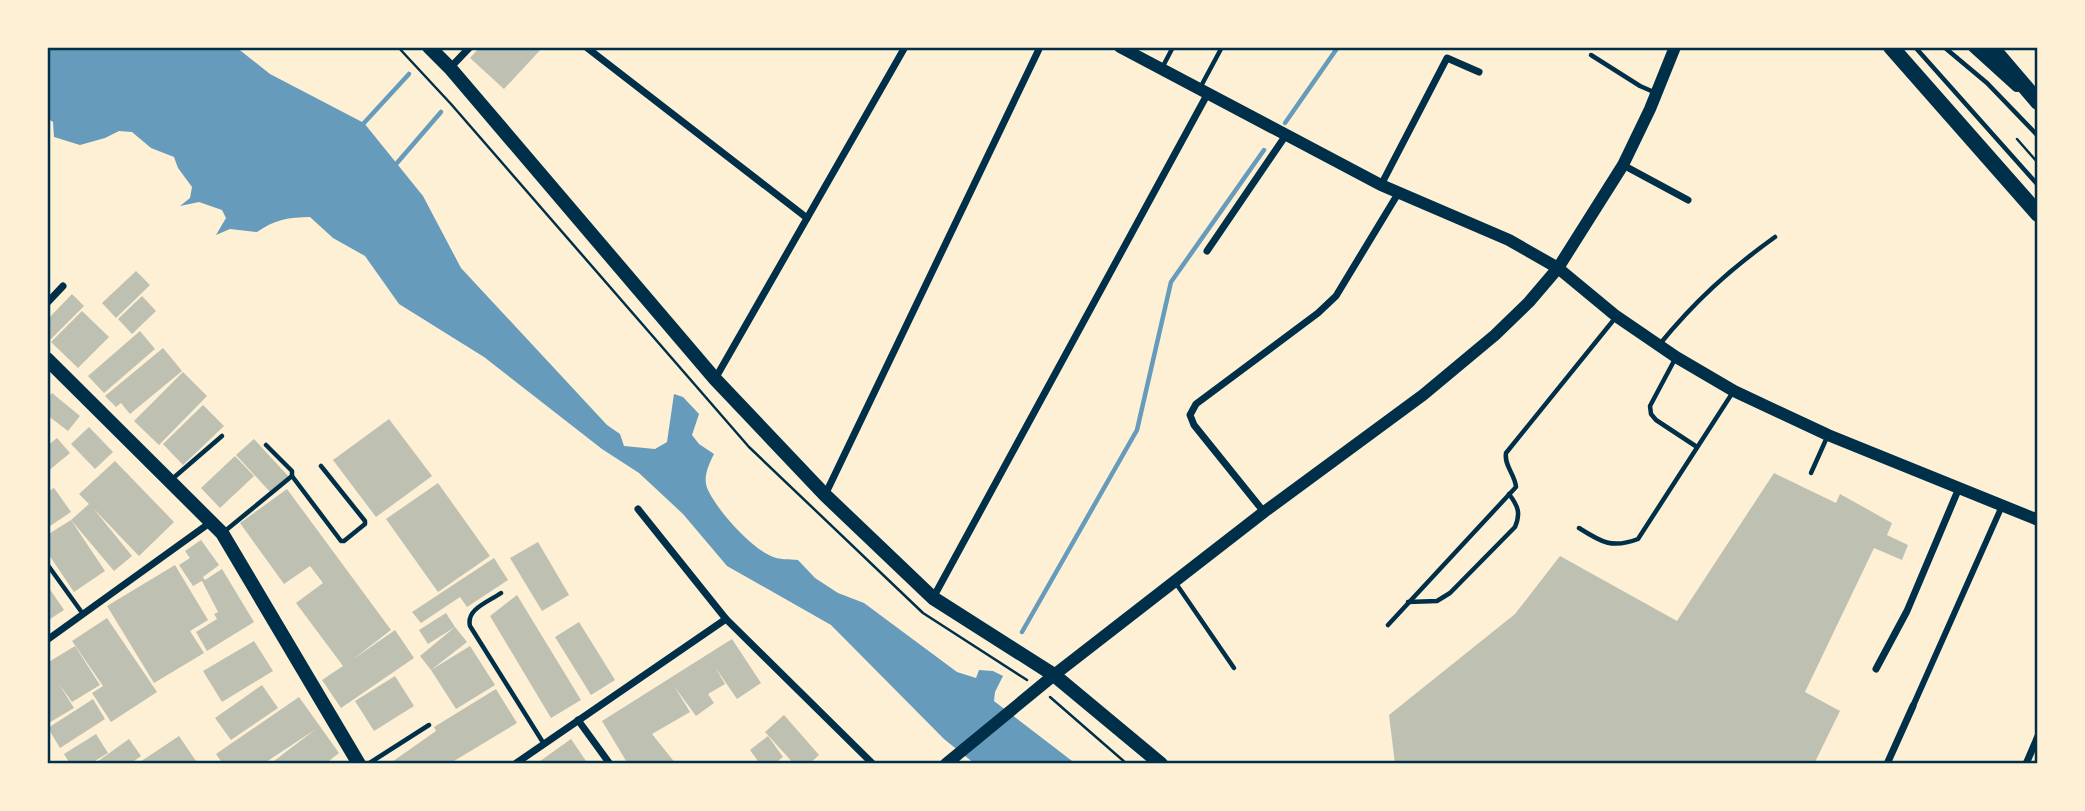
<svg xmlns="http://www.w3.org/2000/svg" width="2085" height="811" font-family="'Fira Sans',sans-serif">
<rect width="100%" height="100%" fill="#fdf0d5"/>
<path fill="#669bbc" d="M47,47H236L270,74L364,123L423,196L461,268L607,425L620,434L624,446L655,449L667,442L674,394L683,397L699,414L692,435L699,444L714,454C709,464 702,478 708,490C717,510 750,547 771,556C778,560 790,559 798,560L815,578L838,593L864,603L957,672L976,678L979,670L993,671L1003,676L995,692L994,701L1076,764H975L944,739L831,625L727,566L683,514L639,473L602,449L484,357L399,304L365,256L333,238L310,217C289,217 274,220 257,232L230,229L216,235L226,218L222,210L199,202L180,206L190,198L192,187L178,168L174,157L151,148L132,132L119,131L105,138L80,145L54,137L53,122L47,118Z"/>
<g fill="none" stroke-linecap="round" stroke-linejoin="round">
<g stroke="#669bbc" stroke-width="4.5">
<polyline points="364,123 409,74"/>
<polyline points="1285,123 1338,47"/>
<polyline points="397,163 441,112"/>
<polyline points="1022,632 1137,430 1171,282 1264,150"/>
</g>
</g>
<g fill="#bec0b2">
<polygon points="480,47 543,47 504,89 470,58"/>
<polygon points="136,271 150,285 116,318 102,303"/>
<polygon points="72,294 84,306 49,341 47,320"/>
<polygon points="142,296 156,311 132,334 118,319"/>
<polygon points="82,311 109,337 78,368 51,342"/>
<polygon points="140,331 155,349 104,393 88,376"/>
<polygon points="163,348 182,371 130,414 121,403 116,407 105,396"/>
<polygon points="183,372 207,396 159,445 134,421"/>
<polygon points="52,393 80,416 68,431 47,415 47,398"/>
<polygon points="203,405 224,426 183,465 163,444"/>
<polygon points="389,419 432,476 376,517 333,460"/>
<polygon points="89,427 113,452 95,469 71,444"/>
<polygon points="57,438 70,453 47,472 47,446"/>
<polygon points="254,439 289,477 271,493 236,455"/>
<polygon points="235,456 254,476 220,508 201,488"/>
<polygon points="115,461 174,522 139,556 93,508 132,556 114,571 71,520 89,504 79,494"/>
<polygon points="1774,473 1836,503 1840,494 1892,523 1887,535 1908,545 1902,560 1874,548 1805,692 1840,711 1814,764 1395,764 1389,715 1515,614 1560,556 1677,621"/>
<polygon points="438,483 490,556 438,592 386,519"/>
<polygon points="54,488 71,512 47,528 47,492"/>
<polygon points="287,489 391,630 352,660 395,630 414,658 341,708 322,680 343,666 296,603 323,583 310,566 284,584 240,523"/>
<polygon points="71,520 105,571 74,592 47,552 47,535"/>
<polygon points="201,540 219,565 203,577 205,580 222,569 254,622 207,651 196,632 217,619 214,614 218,612 202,581 193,586 179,565 190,558 185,551"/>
<polygon points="538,542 569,595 542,611 510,558"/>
<polygon points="494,558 508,580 467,607 460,597 421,623 412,612"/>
<polygon points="175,565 208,620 190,631 204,653 154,683 107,606"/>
<polygon points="47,585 64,610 47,621"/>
<polygon points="517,595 581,700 551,718 490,616"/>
<polygon points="446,613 455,627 428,644 419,630"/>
<polygon points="107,618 157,692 111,722 92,693 103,686 72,641"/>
<polygon points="579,622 615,680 591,695 555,637"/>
<polygon points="455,627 467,642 431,670 420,656"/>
<polygon points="732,639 761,683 737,699 715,667 725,684 708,694 714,703 696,716 674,686 690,712 652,734 676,764 628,764 602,721"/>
<polygon points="254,641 273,671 222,702 203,671"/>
<polygon points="75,646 100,685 72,702 59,684 74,708 47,724 47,663"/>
<polygon points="470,646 495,685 456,709 431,670"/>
<polygon points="395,676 414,706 374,731 355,701"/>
<polygon points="262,685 278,708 231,740 215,718"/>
<polygon points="496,689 517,723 454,761 456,764 389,764 436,731 434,727"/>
<polygon points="299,697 339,753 325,764 270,764 316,729 263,764 223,764 216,754"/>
<polygon points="93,699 105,719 60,748 48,728"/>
<polygon points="784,715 819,755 809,764 794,764 765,732"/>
<polygon points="96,734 108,753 90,764 70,764 64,754"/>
<polygon points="179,736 198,764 137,764"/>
<polygon points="768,736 783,757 774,764 760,764 750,750"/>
<polygon points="129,739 141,756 130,764 94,764"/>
<polygon points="571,739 588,764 536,764"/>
</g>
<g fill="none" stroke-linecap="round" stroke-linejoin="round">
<g stroke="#003049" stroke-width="2.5">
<polyline points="398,47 451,104 749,447 923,613 1027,680"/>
<polyline points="2017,139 2038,163"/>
<polyline points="1050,697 1127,764"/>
</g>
<g stroke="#003049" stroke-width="4.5">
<polyline points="1915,47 2038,185"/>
<polyline points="1944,47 1987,83 2038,136"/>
<polyline points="1591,55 1640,86 1656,93"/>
<polyline points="1162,68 1173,47"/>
<polyline points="1200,88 1222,47"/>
<path d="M1659,345C1695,301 1729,270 1775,237"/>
<polyline points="1675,359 1650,406 1651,414 1656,420 1697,447"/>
<polyline points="1811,473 1828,435"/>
<polyline points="292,476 341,541 344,541 365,524 365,521 321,466"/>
<polyline points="171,480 222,436"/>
<path d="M1579,528C1601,542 1612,549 1638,539L1733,392"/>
<polyline points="225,531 292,476 292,471 266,445"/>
<polyline points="47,564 83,614"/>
<polyline points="1175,582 1234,668"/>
<path d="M501,593C488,602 466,609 470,626L544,744"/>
<path d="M1408,602L1437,601L1450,593L1515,527C1521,513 1518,506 1509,494"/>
<path d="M1388,625L1516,487C1515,474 1504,466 1506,453L1616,317"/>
<polyline points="368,764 429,725"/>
</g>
<polyline stroke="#003049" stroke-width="6" points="1913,706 2002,506"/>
<g stroke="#003049" stroke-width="7">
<polyline points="586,47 807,218"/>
<polyline points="450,68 470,47"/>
<polyline points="1623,165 1688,200"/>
<polyline points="1381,185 1447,58 1479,72"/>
<polyline points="1207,251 1286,135"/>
<polyline points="47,303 63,286"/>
<polyline points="715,379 905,47"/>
<polyline points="825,495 1040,47"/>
<polyline points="638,509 726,619 873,764"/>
<polyline points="1264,512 1194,425 1190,415 1196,404 1318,313 1336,296 1399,192"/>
<polyline points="933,598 1208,93"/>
<polyline points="47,640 211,522"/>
<polyline points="1876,669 1907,611 1959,488"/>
<polyline points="578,720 610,764"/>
<polyline points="515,764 726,619"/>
<polyline points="1887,764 1913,706"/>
<polyline points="2026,764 2038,736"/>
</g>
<g stroke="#003049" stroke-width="12">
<polyline points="1120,47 1381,185 1509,240 1558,268 1616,316 1676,357 1734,391 1828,435 2038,520"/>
<polyline points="1974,47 2017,86"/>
<polyline points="946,764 1054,675 1264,512 1423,395 1495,335 1529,302 1558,268 1623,165 1650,109 1675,47"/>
</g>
<g stroke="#003049" stroke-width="14">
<polyline points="429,47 450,68 715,379 825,495 933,598 1054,675 1161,764"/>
<polyline points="47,359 222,533 359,764"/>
</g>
<g stroke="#003049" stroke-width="16">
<polyline points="1891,47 2038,214"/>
<polyline points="1991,47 2038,102"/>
</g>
</g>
<rect width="2085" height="811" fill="none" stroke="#fdf0d5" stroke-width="98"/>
<rect x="49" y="49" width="1987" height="713" fill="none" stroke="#003049" stroke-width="2.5"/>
</svg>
